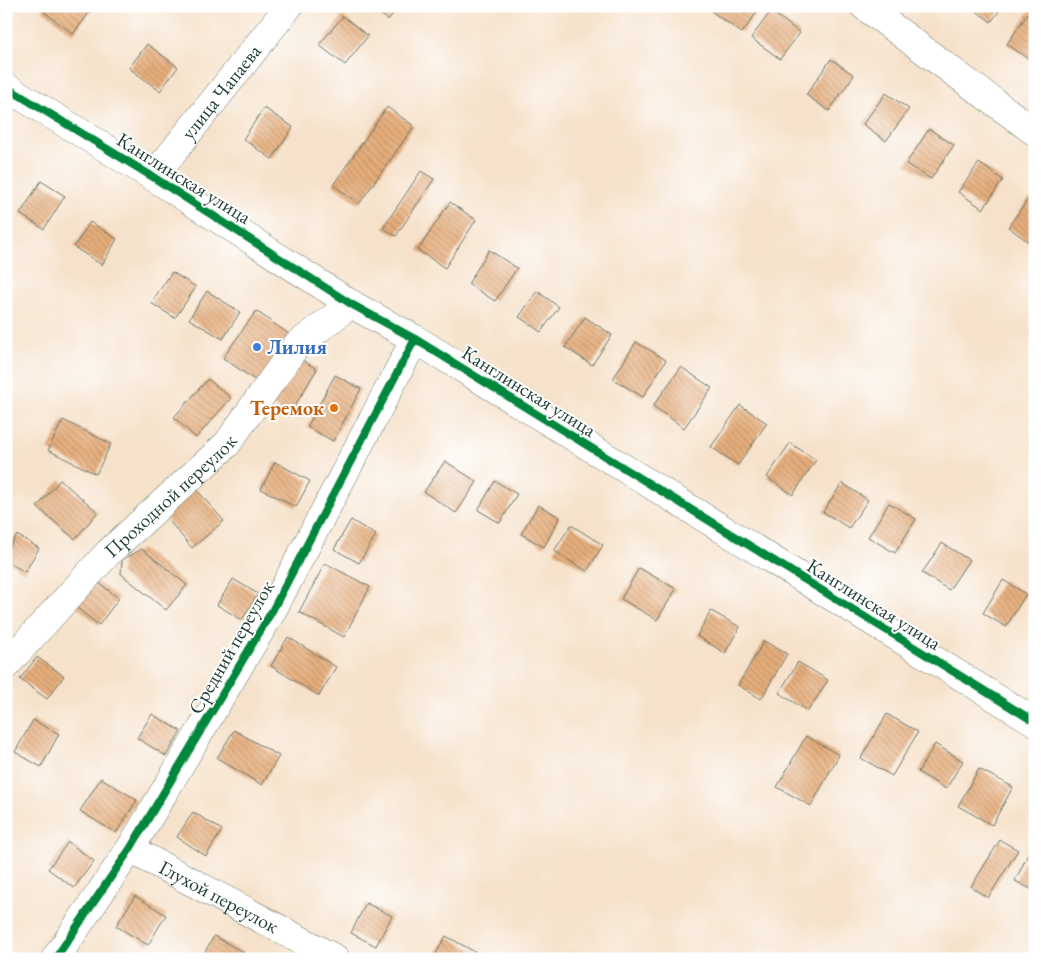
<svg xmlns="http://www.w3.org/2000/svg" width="1041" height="965" font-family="'EB Garamond',serif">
<defs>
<pattern id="building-back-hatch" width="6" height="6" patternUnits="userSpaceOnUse" patternTransform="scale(1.25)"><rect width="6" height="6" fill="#e7ae7c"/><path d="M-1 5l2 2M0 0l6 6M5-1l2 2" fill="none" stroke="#bb8f66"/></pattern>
</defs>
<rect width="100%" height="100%" fill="#fff"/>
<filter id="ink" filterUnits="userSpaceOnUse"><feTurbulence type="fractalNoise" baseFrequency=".02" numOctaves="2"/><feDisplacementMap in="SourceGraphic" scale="10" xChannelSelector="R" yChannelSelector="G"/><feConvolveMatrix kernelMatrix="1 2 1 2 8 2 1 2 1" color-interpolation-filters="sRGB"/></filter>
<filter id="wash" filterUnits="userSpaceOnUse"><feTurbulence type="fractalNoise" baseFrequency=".0096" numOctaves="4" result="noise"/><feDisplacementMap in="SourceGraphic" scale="20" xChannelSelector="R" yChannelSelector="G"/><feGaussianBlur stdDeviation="1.12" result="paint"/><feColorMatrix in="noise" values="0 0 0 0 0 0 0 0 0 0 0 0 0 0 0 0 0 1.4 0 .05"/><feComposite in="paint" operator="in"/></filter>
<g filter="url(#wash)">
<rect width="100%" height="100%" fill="#f6e2cb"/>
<g id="blocks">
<g fill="url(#building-back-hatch)">
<polygon points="45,6 91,6 93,8 73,34 42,10"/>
<polygon points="370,6 399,6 388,20"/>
<polygon points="715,6 761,6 742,33 711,11"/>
<polygon points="970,6 1003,6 991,22"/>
<polygon points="1033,6 1035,6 1035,63 1007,44"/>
<polygon points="771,11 800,33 780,59 751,38"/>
<polygon points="343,16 368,36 345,65 319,45"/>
<polygon points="147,44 178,67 160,91 129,68"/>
<polygon points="831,59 854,75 829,111 806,95"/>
<polygon points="886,93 909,109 886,141 863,124"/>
<polygon points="387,107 414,126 359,204 333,185"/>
<polygon points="264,108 293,127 272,159 243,139"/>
<polygon points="929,129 954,145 931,179 906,164"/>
<polygon points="979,163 1003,180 983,209 958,192"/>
<polygon points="421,171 434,179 396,236 383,228"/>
<polygon points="41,181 65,196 44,229 20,214"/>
<polygon points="1029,198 1035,202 1035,242 1033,245 1008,227"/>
<polygon points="450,202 476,220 445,268 418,250"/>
<polygon points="90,222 117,239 102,265 74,247"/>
<polygon points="489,250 517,268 495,301 468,284"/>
<polygon points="172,272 196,287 175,318 151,303"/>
<polygon points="207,291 240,312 223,339 189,319"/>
<polygon points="537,291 559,307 541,332 519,317"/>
<polygon points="256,311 292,336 259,383 223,358"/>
<polygon points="585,317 612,335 592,365 565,347"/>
<polygon points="636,342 666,360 643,397 613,379"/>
<polygon points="297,357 317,369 289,416 269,404"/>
<polygon points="681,367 712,388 684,428 653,406"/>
<polygon points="335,375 361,389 333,441 307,427"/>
<polygon points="208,379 231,398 196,438 174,417"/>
<polygon points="740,405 767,423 738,465 711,447"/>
<polygon points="63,420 111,444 96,474 48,450"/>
<polygon points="790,443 816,460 793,495 767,477"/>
<polygon points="445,461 477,482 456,513 424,492"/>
<polygon points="275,462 310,481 296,507 261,489"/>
<polygon points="60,480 98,512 75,539 37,507"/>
<polygon points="495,481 517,494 500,523 478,510"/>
<polygon points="842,483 868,500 849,528 823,512"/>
<polygon points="195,488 224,521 192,548 164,515"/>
<polygon points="889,503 916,519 895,553 868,537"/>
<polygon points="538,505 560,517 544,547 521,534"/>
<polygon points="351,520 376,535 359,563 334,549"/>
<polygon points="571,525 603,545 587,571 554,551"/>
<polygon points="17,535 39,548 25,572 6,561 6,552"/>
<polygon points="942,543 969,560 949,590 922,573"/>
<polygon points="142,549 187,585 166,610 121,574 122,560"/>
<polygon points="325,563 370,587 344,637 299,612"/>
<polygon points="639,568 676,589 657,620 621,599"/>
<polygon points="233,579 258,594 242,620 217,605"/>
<polygon points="1003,580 1026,594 1006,627 983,613"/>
<polygon points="96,581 119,598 99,625 76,607"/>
<polygon points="711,611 740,627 725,653 697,636"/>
<polygon points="288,637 336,667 319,696 271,666"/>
<polygon points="764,641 787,654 761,699 738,685"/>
<polygon points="37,657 64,676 47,699 20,679"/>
<polygon points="798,662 828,680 808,711 779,693"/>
<polygon points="152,714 181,731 166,756 137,738"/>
<polygon points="887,714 918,732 892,776 861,758"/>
<polygon points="33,720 59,734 41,767 15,752"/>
<polygon points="234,730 279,756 262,785 217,758"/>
<polygon points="806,736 839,755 811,806 777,787"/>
<polygon points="935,744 963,761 946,789 918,772"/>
<polygon points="979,769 1013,787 992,825 958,806"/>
<polygon points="101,778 137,800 116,833 80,811"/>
<polygon points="193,812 222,830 206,856 177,837"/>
<polygon points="1000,840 1018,850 988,898 971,887"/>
<polygon points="1035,840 1035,891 1015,881"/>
<polygon points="68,842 94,861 74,888 48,869"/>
<polygon points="135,896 166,915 148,945 116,926"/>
<polygon points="366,903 392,916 376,946 351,933"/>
<polygon points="214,936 244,953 241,959 201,959"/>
<polygon points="446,936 475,952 471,959 433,959"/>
</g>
</g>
</g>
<g filter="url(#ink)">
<use href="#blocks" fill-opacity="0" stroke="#6a7769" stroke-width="1"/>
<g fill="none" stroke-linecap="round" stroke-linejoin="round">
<defs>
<g id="minor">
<polyline points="864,6 1035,132"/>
<polyline points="6,87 153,177 351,304 415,339 1035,722"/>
<path id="s1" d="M153,177L289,6"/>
<path id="s2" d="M6,665L109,552L227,444L296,346L351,304"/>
<path id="s3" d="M130,849L336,959"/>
<polyline points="55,959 130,849 272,611 415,339"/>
</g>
</defs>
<use href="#minor" stroke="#6a7769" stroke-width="29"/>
<use href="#minor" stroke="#fff" stroke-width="28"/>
<defs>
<g id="cycleway">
<polyline points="6,87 153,177 351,304 415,339 1035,722"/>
<polyline points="55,959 130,849 272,611 415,339"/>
</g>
</defs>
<use href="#cycleway" stroke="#fff" stroke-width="11"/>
<use href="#cycleway" stroke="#00873e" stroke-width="8"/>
</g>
</g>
<circle fill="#3f7fe0" stroke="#fff" stroke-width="2" cx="257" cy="347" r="5"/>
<circle fill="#e8710a" stroke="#fff" stroke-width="2" cx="334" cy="408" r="5"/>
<g text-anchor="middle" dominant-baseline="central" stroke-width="4" stroke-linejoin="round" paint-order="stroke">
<g font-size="20" fill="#1f3d34" stroke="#fff">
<text stroke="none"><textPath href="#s1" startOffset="109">улица Чапаева</textPath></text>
<text transform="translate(184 178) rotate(32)">Канглинская улица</text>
<text transform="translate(529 391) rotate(32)">Канглинская улица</text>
<text stroke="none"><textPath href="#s2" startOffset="236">Проходной переулок</textPath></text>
<text transform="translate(874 604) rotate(32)">Канглинская улица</text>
<text transform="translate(231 647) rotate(-60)">Средний переулок</text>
<text stroke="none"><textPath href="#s3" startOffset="101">Глухой переулок</textPath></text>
</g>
<g font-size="20" font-weight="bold" fill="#366cbe" stroke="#fff" text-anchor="start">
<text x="267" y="347">Лилия</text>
</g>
<g font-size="20" font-weight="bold" fill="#c56008" stroke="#fff" text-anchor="end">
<text x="324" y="408">Теремок</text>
</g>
</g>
<rect width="1041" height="965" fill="none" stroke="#fff" stroke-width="25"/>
</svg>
